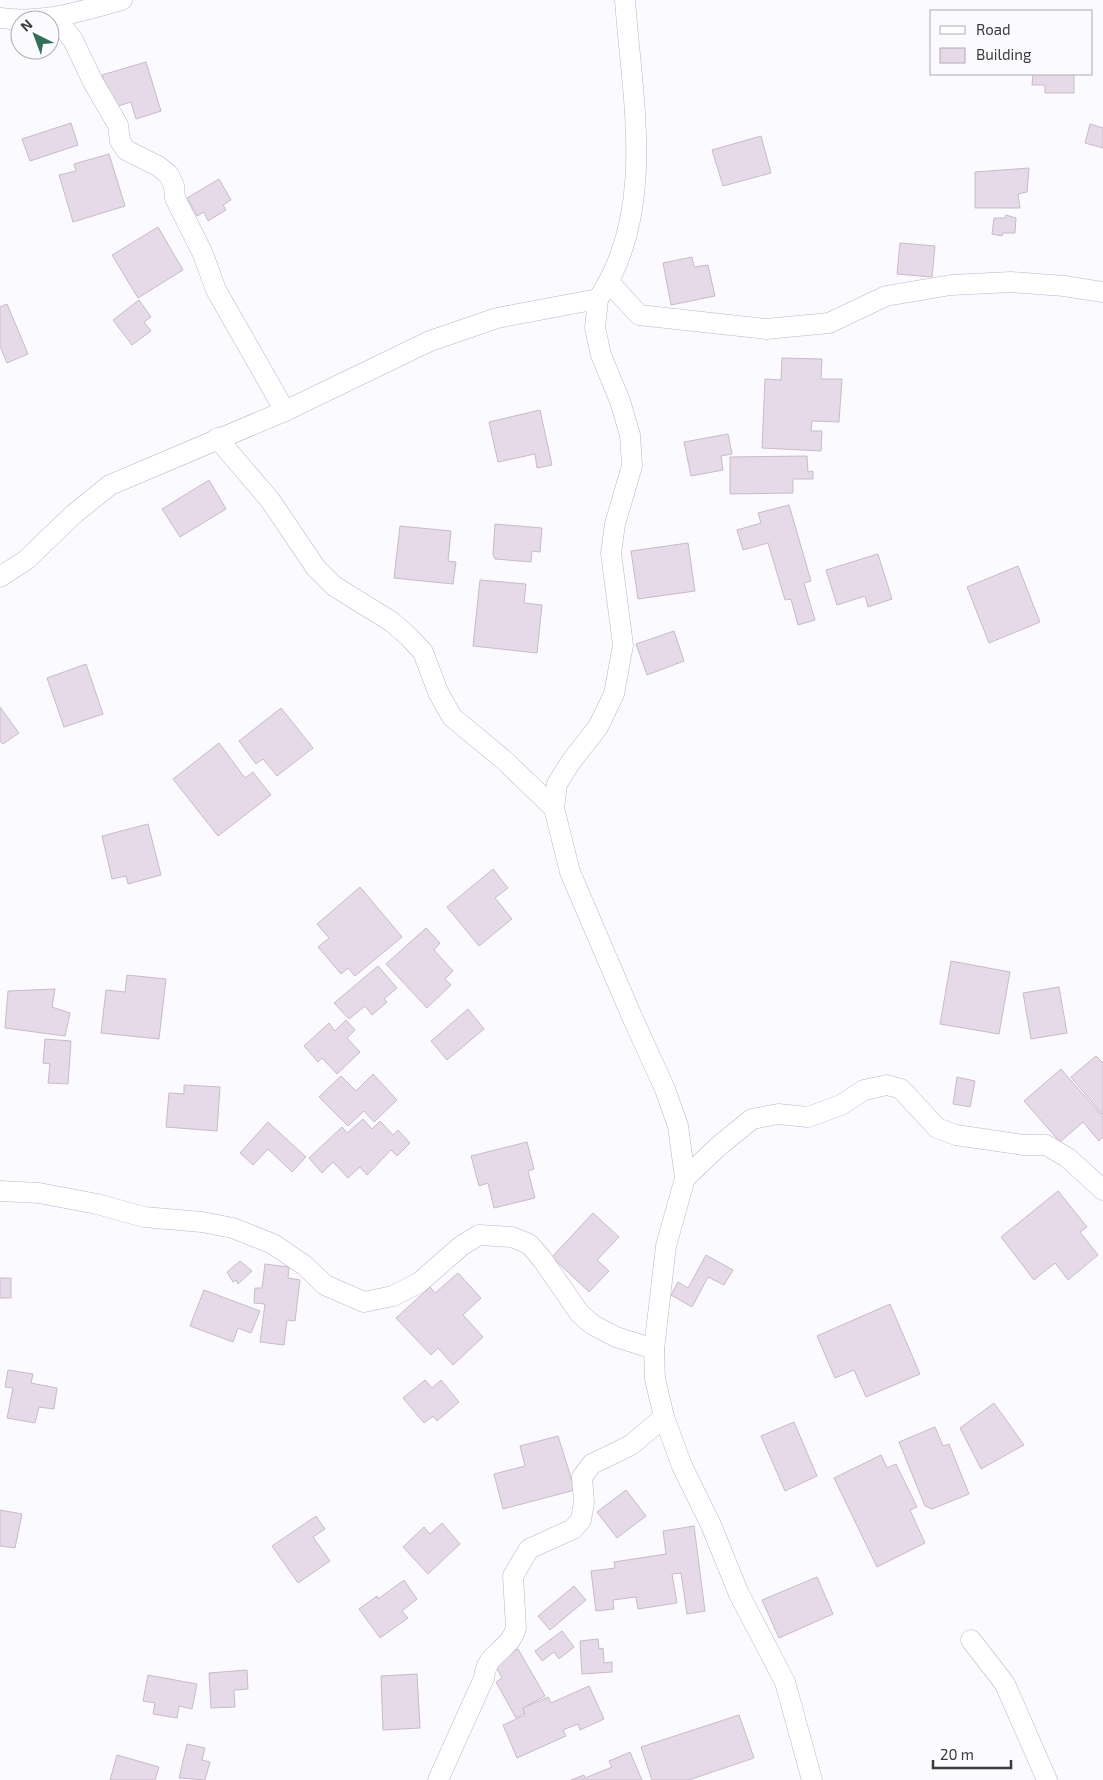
<svg xmlns="http://www.w3.org/2000/svg" width="1103" height="1780" font-family="'Exo 2',sans-serif">
<rect width="100%" height="100%" fill="#fbfafe"/>
<g fill="#e7dae8" stroke="#c8bbca">
<polygon points="146,62 161,111 136,119 131,102 112,108 102,75"/>
<polygon points="1033,74 1074,74 1074,93 1045,93 1045,85 1032,85"/>
<polygon points="71,123 78,145 30,161 22,139"/>
<polygon points="1090,124 1103,128 1103,148 1085,143"/>
<polygon points="761,136 771,173 723,186 712,150"/>
<polygon points="109,154 125,206 73,222 59,175 76,171 74,164"/>
<polygon points="1029,168 1027,192 1018,194 1020,208 975,208 975,172"/>
<polygon points="219,179 231,200 223,205 226,210 208,221 204,212 197,216 187,198"/>
<polygon points="1006,215 1016,218 1015,233 1003,233 1002,236 992,234 994,218 1005,218"/>
<polygon points="158,227 183,270 138,298 112,255"/>
<polygon points="900,243 935,246 932,277 897,274"/>
<polygon points="692,257 694,267 708,265 715,296 671,305 663,263"/>
<polygon points="139,300 151,317 144,322 151,331 132,345 113,320"/>
<polygon points="7,304 28,354 7,363 0,346 0,307"/>
<polygon points="782,358 822,359 821,379 842,379 839,422 812,421 811,431 822,431 821,451 762,448 765,379 781,380"/>
<polygon points="540,410 552,465 537,468 535,454 498,462 489,422"/>
<polygon points="728,434 732,454 721,456 723,470 691,476 684,442"/>
<polygon points="807,456 808,472 813,471 813,479 793,479 793,493 730,494 730,457"/>
<polygon points="209,480 226,509 180,537 162,509"/>
<polygon points="789,505 811,581 804,583 815,620 798,625 791,599 785,600 768,543 743,550 737,530 761,523 758,513"/>
<polygon points="495,524 542,528 540,552 532,551 531,562 495,559 493,554"/>
<polygon points="400,526 451,531 448,561 456,562 453,584 394,578"/>
<polygon points="688,543 695,591 638,599 631,551"/>
<polygon points="878,554 892,599 868,607 865,596 837,605 826,570"/>
<polygon points="1018,566 1040,622 989,643 967,587"/>
<polygon points="480,580 526,584 524,603 542,605 537,653 473,646"/>
<polygon points="674,631 684,661 647,675 636,644"/>
<polygon points="86,664 103,714 64,727 47,678"/>
<polygon points="0,707 19,733 3,744 0,741"/>
<polygon points="281,708 313,748 277,776 263,759 256,764 239,741"/>
<polygon points="219,743 245,778 253,772 271,795 218,836 173,779"/>
<polygon points="148,824 161,875 128,884 126,876 112,879 102,836"/>
<polygon points="493,869 508,888 495,898 512,919 479,946 447,907"/>
<polygon points="360,887 402,937 355,976 348,968 341,974 318,947 329,938 317,924"/>
<polygon points="426,928 440,943 434,950 453,971 445,979 451,985 427,1008 386,964"/>
<polygon points="951,961 1010,972 999,1034 940,1024"/>
<polygon points="378,966 397,988 384,999 387,1002 372,1015 365,1006 349,1019 334,1003"/>
<polygon points="127,975 166,979 159,1039 101,1033 106,990 125,992"/>
<polygon points="1059,987 1067,1033 1031,1039 1023,993"/>
<polygon points="55,989 52,1007 70,1013 65,1036 5,1028 8,991"/>
<polygon points="468,1009 484,1029 447,1060 431,1041"/>
<polygon points="346,1020 355,1030 347,1038 360,1052 337,1074 322,1058 318,1062 304,1046 329,1023 335,1031"/>
<polygon points="45,1039 71,1041 68,1084 48,1083 50,1064 43,1063"/>
<polygon points="1096,1056 1103,1063 1103,1115 1071,1077"/>
<polygon points="1061,1069 1103,1117 1103,1137 1099,1141 1083,1122 1060,1142 1024,1101"/>
<polygon points="373,1074 397,1100 374,1122 364,1111 348,1126 319,1097 341,1076 356,1091"/>
<polygon points="957,1077 975,1081 970,1107 953,1104"/>
<polygon points="184,1085 220,1087 217,1131 166,1127 169,1093 184,1094"/>
<polygon points="363,1119 372,1129 380,1121 393,1135 398,1130 410,1143 397,1156 391,1150 367,1175 360,1167 348,1178 333,1162 322,1173 309,1158 342,1127 347,1133"/>
<polygon points="268,1122 306,1157 292,1172 268,1149 253,1165 240,1153"/>
<polygon points="527,1142 534,1169 528,1171 535,1198 494,1208 488,1183 479,1186 471,1156"/>
<polygon points="1058,1191 1087,1227 1080,1232 1098,1255 1068,1280 1055,1263 1034,1280 1001,1237"/>
<polygon points="593,1213 619,1237 597,1260 609,1271 589,1292 552,1257"/>
<polygon points="706,1255 733,1270 724,1285 708,1277 692,1307 671,1295 678,1282 688,1288"/>
<polygon points="240,1261 252,1271 238,1284 236,1280 233,1282 227,1272"/>
<polygon points="265,1264 289,1267 288,1278 300,1280 295,1321 287,1320 284,1345 260,1342 265,1304 254,1303 255,1288 262,1288"/>
<polygon points="458,1273 481,1298 463,1315 483,1337 453,1365 438,1348 431,1355 396,1318 430,1287 435,1293"/>
<rect x="0" y="1278" width="11" height="20"/>
<polygon points="204,1290 260,1311 251,1333 238,1328 233,1342 190,1326"/>
<polygon points="890,1304 920,1374 866,1397 854,1370 835,1378 817,1336"/>
<polygon points="8,1370 33,1374 31,1383 57,1388 54,1409 39,1407 35,1423 7,1418 13,1388 5,1387"/>
<polygon points="425,1380 432,1388 441,1380 459,1402 437,1421 433,1416 424,1423 403,1398"/>
<polygon points="994,1403 1024,1445 981,1469 960,1428"/>
<polygon points="794,1422 817,1476 785,1491 761,1436"/>
<polygon points="935,1427 943,1446 949,1444 969,1494 932,1509 925,1506 899,1442"/>
<polygon points="558,1436 575,1490 503,1509 494,1474 525,1466 520,1446"/>
<polygon points="881,1455 887,1468 896,1464 917,1507 910,1510 925,1543 877,1567 834,1478"/>
<polygon points="626,1490 646,1516 617,1538 597,1512"/>
<polygon points="0,1510 22,1514 15,1548 0,1546"/>
<polygon points="316,1516 325,1529 313,1537 330,1561 298,1583 272,1546"/>
<polygon points="442,1523 460,1544 428,1574 403,1547 424,1527 430,1534"/>
<polygon points="694,1526 705,1611 687,1614 681,1573 672,1574 677,1603 638,1609 636,1597 613,1600 614,1609 596,1611 591,1571 615,1568 614,1562 666,1554 663,1531"/>
<polygon points="817,1577 833,1614 779,1638 762,1600"/>
<polygon points="404,1580 417,1599 402,1611 408,1618 380,1638 359,1609 377,1596 378,1599"/>
<polygon points="574,1586 586,1600 550,1630 538,1616"/>
<polygon points="562,1631 574,1647 559,1659 554,1652 542,1661 535,1651"/>
<polygon points="598,1639 599,1649 603,1648 604,1663 612,1662 612,1672 582,1674 580,1641"/>
<polygon points="518,1649 545,1696 528,1705 531,1709 516,1718 496,1682 502,1678 494,1663"/>
<polygon points="247,1670 248,1689 234,1690 235,1707 211,1708 209,1673"/>
<polygon points="417,1674 420,1728 383,1730 381,1676"/>
<polygon points="148,1675 197,1684 192,1709 179,1706 177,1718 153,1714 155,1703 143,1701"/>
<polygon points="589,1686 604,1719 580,1730 578,1724 563,1730 566,1736 517,1758 503,1725 525,1715 523,1708 548,1697 551,1703"/>
<polygon points="739,1715 754,1758 689,1780 652,1780 641,1747"/>
<polygon points="187,1744 205,1748 202,1760 210,1762 205,1780 179,1778"/>
<polygon points="630,1752 642,1780 571,1780 584,1775 585,1778 612,1767 609,1761"/>
<polygon points="117,1755 159,1767 155,1780 110,1780"/>
</g>
<g fill="none" stroke-linecap="round" stroke-linejoin="round">
<defs>
<g id="street">
<polyline points="55,17 73,40 93,82 118,125 120,141 126,150 158,166 169,175 174,186 175,198 203,254 216,290 285,411"/>
<path d="M0,18C40,24 84,11 122,0"/>
<polyline points="609,282 639,315 766,329 829,323 886,296 951,285 1011,282 1064,286 1103,292"/>
<polyline points="598,299 595,328 601,355 620,401 630,435 632,466 615,524 611,553 623,645 614,694 598,727 570,763 557,784 554,808 570,872 633,1019 665,1089 678,1126 685,1178 666,1246 654,1349 655,1379 664,1417 682,1466 711,1525 739,1594 785,1682 812,1780"/>
<polyline points="217,438 270,500 316,568 334,586 392,622 409,637 423,652 438,692 452,717 504,760 554,808"/>
<path d="M0,577L26,560L74,514L110,485L285,411L430,341L497,318L598,299C657,212 632,98 625,0"/>
<polyline points="685,1178 720,1145 752,1119 778,1114 808,1117 841,1105 864,1090 887,1085 901,1089 937,1128 956,1135 1024,1145 1046,1145 1068,1158 1103,1190"/>
<polyline points="0,1191 39,1193 97,1204 144,1217 202,1222 233,1228 273,1244 304,1265 325,1285 364,1302 393,1296 420,1282 461,1246 479,1235 512,1237 529,1244 542,1259 580,1314 593,1325 616,1337 654,1349"/>
<polyline points="971,1640 1005,1684 1047,1780"/>
<path d="M438,1780L484,1678C486,1652 509,1652 516,1628L513,1576L529,1549L573,1529L581,1520L584,1502L582,1477L592,1464L631,1445L664,1417"/>
</g>
</defs>
<use href="#street" stroke="#bab7c8" stroke-width="21"/>
<use href="#street" stroke="#fff" stroke-width="20"/>
</g>
<rect x="930" y="10" width="162" height="65" fill="#fbfafe" stroke="#aeadb2"/>
<rect x="940" y="26" width="25" height="8" fill="#ffffff" stroke="#aeadb2"/>
<text x="976" y="35" font-size="15" fill="#3b3a41">Road</text>
<rect x="940" y="48" width="25" height="15" fill="#e7dae8" stroke="#aeadb2"/>
<text x="976" y="60" font-size="15" fill="#3b3a41">Building</text>
<g transform="translate(35 35) rotate(318)"><circle r="24" fill="#fbfafe" stroke="#aeadb2"/>
<path d="M0-4L9 19L0 12L-9 19Z" fill="#336e58"/>
<text y="-8" font-size="14" font-weight="bold" text-anchor="middle" fill="#3b3a41">N</text>
</g>
<path d="M933 1760v8h78v-8" fill="none" stroke="#3b3a41" stroke-width="2.5"/>
<text x="940" y="1760" font-size="15" fill="#3b3a41" stroke="#fbfafe" stroke-width="4" paint-order="stroke">20 m</text>
</svg>
